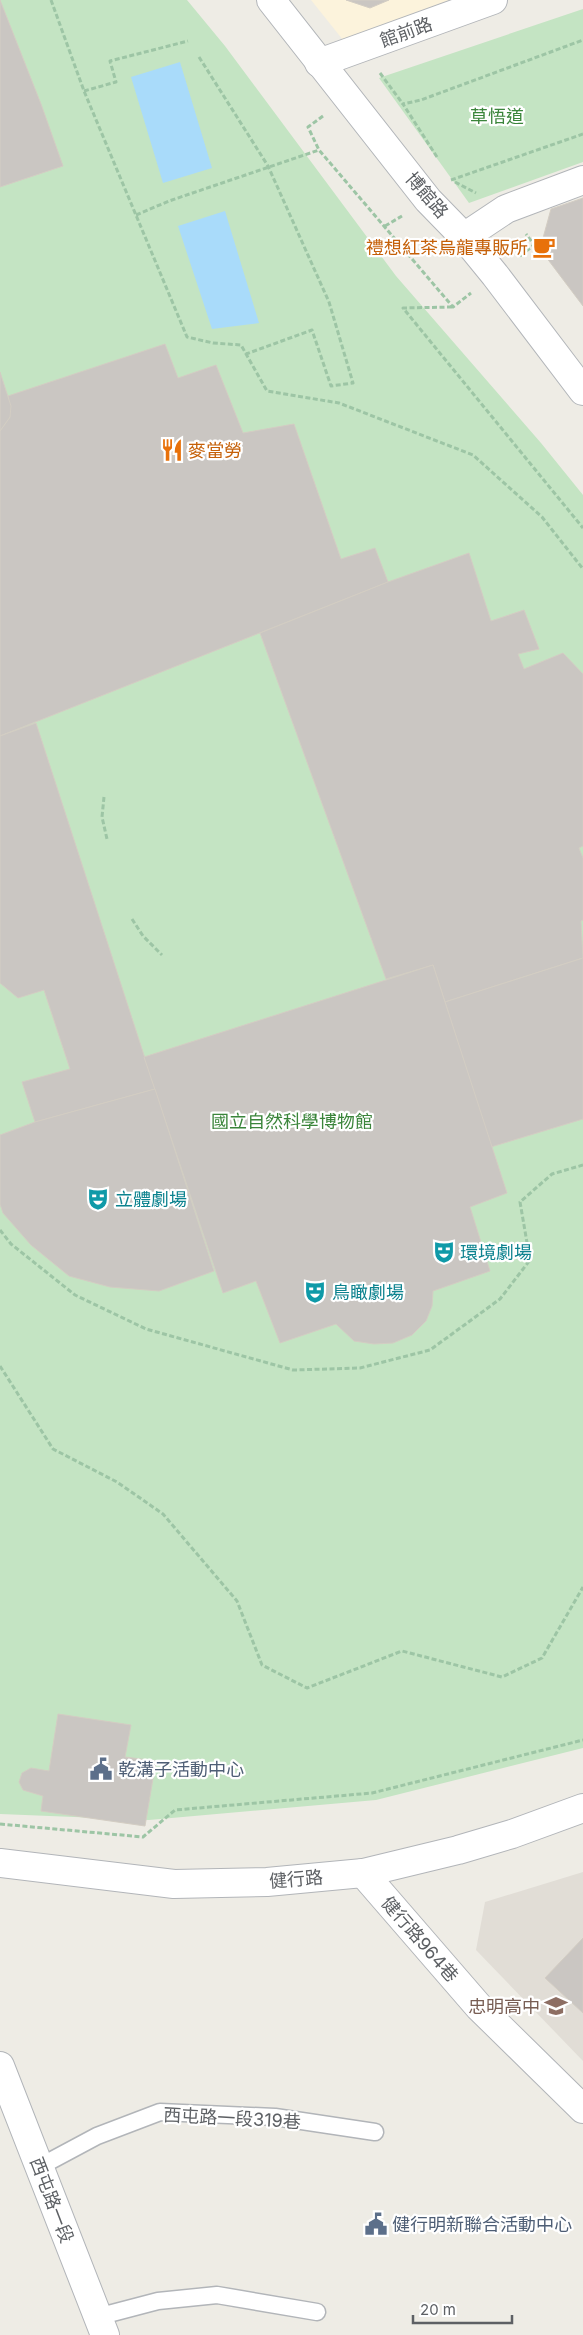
<svg xmlns="http://www.w3.org/2000/svg" width="583" height="2335" font-family="Inter,'Noto Sans TC',sans-serif">
<rect width="100%" height="100%" fill="#eeece5"/>
<polygon fill="#fcf3dc" points="311,0 455,0 347,45"/>
<polygon fill="#e1ddd6" points="583,1872 583,2061 476,1950 485,1902"/>
<g fill="#c4e4c3">
<polygon points="0,0 187,0 225,46 396,276 541,443 583,495 583,1748 376,1800 149,1820 0,1814"/>
<polygon points="583,9 583,162 469,203 379,78"/>
</g>
<g fill="#a9dbfa">
<polygon points="180,62 212,168 163,183 131,77"/>
<polygon points="225,211 259,323 212,329 178,226"/>
</g>
<g fill="#cac6c2" stroke="#d3cdc3">
<polygon points="0,0 41,104 63,166 0,187"/>
<polygon points="346,0 389,0 370,8"/>
<polygon points="583,198 583,306 540,249 551,209"/>
<polygon points="165,344 178,378 216,365 243,433 294,424 341,559 375,548 388,582 0,736 0,431 10,417 8,396"/>
<polygon points="0,372 11,406 10,417 0,431"/>
<polygon points="469,553 491,621 524,610 539,649 518,654 524,669 563,653 583,674 583,846 579,848 583,858 583,920 581,921 583,958 445,1002 433,965 386,979 260,633 388,582"/>
<polygon points="36,723 155,1089 35,1122 22,1082 70,1069 44,990 18,998 0,983 0,736"/>
<polygon points="583,958 583,1119 491,1147 445,1002"/>
<polygon points="433,965 507,1193 470,1207 490,1271 433,1291 432,1306 426,1321 412,1335 393,1343 374,1344 354,1341 336,1324 280,1343 256,1281 223,1293 144,1057"/>
<polygon points="155,1089 214,1271 159,1291 110,1287 69,1276 31,1245 3,1213 0,1204 0,1135 35,1122"/>
<polygon points="58,1714 131,1725 125,1757 156,1761 145,1826 41,1811 43,1796 23,1790 19,1782 22,1773 31,1768 49,1771"/>
<polygon points="583,1938 583,2013 545,1978"/>
</g>
<g fill="none" stroke-linecap="round" stroke-linejoin="round">
<defs>
<g id="service">
<polyline points="39,2167 97,2136 160,2112 275,2117 375,2132"/>
<polyline points="97,2317 158,2301 217,2295 317,2312"/>
</g>
<g id="minor">
<polyline points="271,0 428,200 464,237 495,275 583,391"/>
<polyline points="319,63 493,0"/>
<polyline points="464,237 506,209 583,180"/>
<polyline points="363,1873 479,2007 583,2109"/>
</g>
<g id="tertiary">
<polyline points="0,1863 174,1884 267,1882 363,1873 458,1850 512,1834 583,1808"/>
<polyline points="0,2066 105,2335"/>
</g>
</defs>
<use href="#service" stroke="#b2b5b9" stroke-width="19"/>
<use href="#minor" stroke="#b2b5b9" stroke-width="30"/>
<use href="#tertiary" stroke="#b2b5b9" stroke-width="30"/>
<g stroke="#9dc5a5" stroke-width="3" stroke-dasharray="5 2.5" stroke-linecap="butt">
<polyline points="51,0 84,91 187,337 213,343 241,345 267,391 339,403 473,455 542,517 583,569"/>
<polyline points="199,57 268,166 329,302 353,383 331,386 312,330 246,354"/>
<polyline points="380,73 403,104"/>
<polyline points="84,91 116,82 110,61 188,41"/>
<polyline points="323,116 308,127 319,150 453,307 471,293"/>
<polyline points="437,157 403,104 421,100 583,40"/>
<polyline points="451,180 583,134"/>
<polyline points="455,182 476,193"/>
<polyline points="136,215 169,201 319,150"/>
<polyline points="385,226 402,216"/>
<polyline points="520,256 534,245 526,234"/>
<polyline points="452,307 403,308 583,528"/>
<polyline points="104,797 102,817 107,839"/>
<polyline points="132,919 143,936 162,955"/>
<polyline points="0,1230 11,1244 75,1295 146,1329 293,1370 360,1368 430,1350 500,1299 530,1260 520,1202 552,1174 583,1165"/>
<polyline points="0,1366 53,1449 117,1482 163,1514 237,1601 262,1665 307,1688 402,1651 502,1677 542,1658 583,1587"/>
<polyline points="0,1824 143,1837 175,1810 372,1793 583,1740"/>
</g>
<use href="#service" stroke="#fff" stroke-width="16"/>
<use href="#minor" stroke="#fff" stroke-width="28"/>
<use href="#tertiary" stroke="#fff" stroke-width="28"/>
</g>
<defs>
<symbol id="cafe-bare" viewBox="-9 -9 18 18"><path d="M-5.5-4.5H6V0H3Q3 3.5 0 3.5H-2.5Q-5.5 3.5-5.5 0ZM3-3.2v2h1.7v-2ZM-6 4.5H4V6H-6Z" fill="#e8710a" stroke="#fff" stroke-width="2.5" paint-order="stroke"/></symbol>
<symbol id="restaurant-bare" viewBox="-9 -9 18 18"><path d="M-5-6h1v4h1v-4h1v4h1v-4h1v5L-1.5 .5V6h-2V.5L-5-1ZM5-6V6H3V1.5H1.5Q1.5-4 5-6Z" fill="#e8710a" stroke="#fff" stroke-width="2.5" paint-order="stroke"/></symbol>
<symbol id="theatre-bare" viewBox="-9 -9 18 18"><path d="M-5-5.5Q0-4 5-5.5V0Q5 5 0 6Q-5 5-5 0ZM-3.3-2.5H-1v1.5H-3.3ZM1-2.5H3.3v1.5H1ZM-2.8 1Q0 5.5 2.8 1Z" fill="#0f9aa8" stroke="#fff" stroke-width="2.5" paint-order="stroke"/></symbol>
<symbol id="civic-bare" viewBox="-9 -9 18 18"><path d="M-.6-6.5H3V-4.5H.6V-3L4-1V1h2V6H-6V1h2V-1L-.6-3ZM-1.2 2.5V6h2.4V2.5Z" fill="#5c6f8a" stroke="#fff" stroke-width="2.5" paint-order="stroke"/></symbol>
<symbol id="school-bare" viewBox="-9 -9 18 18"><path d="M0-5L7-2L0 1L-7-2ZM-4 1L0 2.5L4 1V4Q0 6-4 4Z" fill="#8d6e63" stroke="#fff" stroke-width="2.5" paint-order="stroke"/></symbol>
</defs>
<g fill-rule="evenodd">
<use href="#cafe-bare" x="528" y="231" width="32" height="32"/>
<use href="#restaurant-bare" x="156" y="434" width="32" height="32"/>
<use href="#theatre-bare" x="82" y="1183" width="32" height="32"/>
<use href="#theatre-bare" x="428" y="1236" width="32" height="32"/>
<use href="#theatre-bare" x="299" y="1276" width="32" height="32"/>
<use href="#civic-bare" x="85" y="1753" width="32" height="32"/>
<use href="#school-bare" x="540" y="1990" width="32" height="32"/>
<use href="#civic-bare" x="360" y="2208" width="32" height="32"/>
</g>
<g text-anchor="middle" dominant-baseline="central" stroke-width="4.5" stroke-linejoin="round" paint-order="stroke">
<g font-size="18" fill="#5d6064" stroke="#fff">
<text transform="translate(406 32) rotate(-20)">館前路</text>
<text transform="translate(427 195) rotate(49)">博館路</text>
<text transform="translate(296 1879) rotate(-5)">健行路</text>
<text transform="translate(420 1939) rotate(49)">健行路964巷</text>
<text transform="translate(232 2118) rotate(3)">西屯路一段319巷</text>
<text transform="translate(52 2200) rotate(69)">西屯路一段</text>
</g>
<g font-size="18" fill="#3b853b" stroke="#fff">
<text x="497" y="116">草悟道</text>
<text x="292" y="1121">國立自然科學博物館</text>
</g>
<g font-size="18" fill="#c56008" stroke="#fff" text-anchor="end">
<text x="528" y="247">禮想紅茶烏龍專販所</text>
<text x="188" y="450" text-anchor="start">麥當勞</text>
</g>
<g font-size="18" fill="#0d838f" stroke="#fff" text-anchor="start">
<text x="115" y="1199">立體劇場</text>
<text x="460" y="1252">環境劇場</text>
<text x="332" y="1292">鳥瞰劇場</text>
</g>
<g font-size="18" fill="#4e5e75" stroke="#fff" text-anchor="start">
<text x="118" y="1769">乾溝子活動中心</text>
<text x="392" y="2224">健行明新聯合活動中心</text>
</g>
<g font-size="18" fill="#785e54" stroke="#fff" text-anchor="end">
<text x="540" y="2006">忠明高中</text>
</g>
</g>
<path d="M413 2315v8h99v-8" fill="none" stroke="#5d6064" stroke-width="2.5"/>
<text x="420" y="2315" font-size="15" fill="#5d6064" stroke="#ffffff" stroke-width="4" paint-order="stroke">20 m</text>
</svg>
